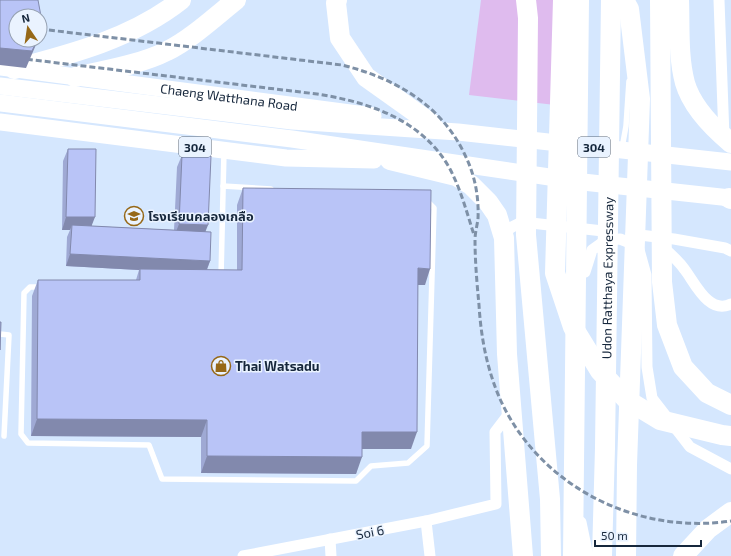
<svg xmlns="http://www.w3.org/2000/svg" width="731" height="556" font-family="'Exo 2','Noto Sans Thai',sans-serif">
<rect width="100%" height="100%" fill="#d5e7fe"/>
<polygon fill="#dfbbee" points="481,0 585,0 572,107 469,95"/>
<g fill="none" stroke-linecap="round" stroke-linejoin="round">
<g stroke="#fff" stroke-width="5.5">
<polyline points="622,148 626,126 629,81"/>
<polyline points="223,186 271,189"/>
<polyline points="221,277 224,151"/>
<polyline points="42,287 30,287 24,293 21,434 28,443 149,445 162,479 356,481 371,466 408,463 427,446 434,208 426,200"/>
<polyline points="0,334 9,335 4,436"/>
</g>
<g stroke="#fff" stroke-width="11">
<polyline points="719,0 724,137"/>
<polyline points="631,234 674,239 725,248 731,251"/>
<polyline points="504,238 510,228 522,222 612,232"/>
<path d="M660,245C670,253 678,260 685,270C695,283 709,315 731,304"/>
<polyline points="585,272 592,250 606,240 620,239 638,246 646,275 647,367 652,398 690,447 731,469"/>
<polyline points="426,521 430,556"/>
<polyline points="581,522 588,556"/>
<polyline points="330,539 331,556"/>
<polyline points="243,556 426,521 496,504 495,432 511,411"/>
</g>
<g stroke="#fff" stroke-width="17">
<path id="s1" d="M0,67L373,116"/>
<polyline points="0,86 292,121 458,132 731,162"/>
<polyline points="0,103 292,139 583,182 731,198"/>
<polyline points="0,122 286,158 374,160"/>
</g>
<g stroke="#fff" stroke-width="20">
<polyline points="337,0 336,3 340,38 366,77 432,124"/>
<polyline points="526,0 528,18 526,235 550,499 551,556"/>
<polyline points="563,0 555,273 573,327 600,371 627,400 660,420 722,435 731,436"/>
<polyline points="624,0 629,9 640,99 627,465 626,556"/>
<polyline points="660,0 662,282 667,325 683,367 707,393 731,405"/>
<path d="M679,0C680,27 678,57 685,83C692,107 713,128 731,143"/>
<path d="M14,69C72,54 133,38 181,0"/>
<path d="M75,77C103,71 142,64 167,51C190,40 216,16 236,0"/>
<polyline points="390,160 456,176 471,185 488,202 497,215 504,238 507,354 523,556"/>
<polyline points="729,198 731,199"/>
<polyline points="573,556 579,0"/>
<path id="s2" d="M602,556L605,448L611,0"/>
<polyline points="683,556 708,529 731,512"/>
</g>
<g stroke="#7e90a6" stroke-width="3" stroke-dasharray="6 3" stroke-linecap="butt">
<path d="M40,29L342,65C394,78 441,104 465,155C475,175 479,197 478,219C477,226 475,233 475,240C475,261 477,284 479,305C481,338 487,369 500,399C540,487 637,535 731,521"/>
<path d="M0,56L317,94C369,102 423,120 450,169C461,190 467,213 474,235"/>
</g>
</g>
<polygon fill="#9fa9d4" points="68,149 92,226 174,230 177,167 182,155 205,232 210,261 207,270 237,270 237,205 243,188 425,285 418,285 411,449 362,449 356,474 201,473 201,437 31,436 32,296 38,280 136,280 139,270 66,266 67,237 70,230 62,230 63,161"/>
<g fill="#8289ad">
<polygon points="38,40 26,68 0,65 0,48"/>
<polygon points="66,217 95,217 90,230 72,225 70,230 62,230"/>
<polygon points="179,224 208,225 203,238 174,237"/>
<polygon points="70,254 210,261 205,274 140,269 139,270 66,266"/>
<polygon points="418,268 430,269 425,285 412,285"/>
<polygon points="37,419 207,420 201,437 31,436"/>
<polygon points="362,432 417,432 411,449 356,449"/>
<polygon points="207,456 362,457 356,474 201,473"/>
</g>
<g fill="#b9c4f7" stroke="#8289ad">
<polygon points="0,0 38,0 43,27 40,34 40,16 16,16 16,40 37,40 32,51 0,48"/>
<polygon points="68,149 96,149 95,217 66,217"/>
<polygon points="182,155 211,156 208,225 179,224"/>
<polygon points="243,188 431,190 430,269 418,268 417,432 362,432 362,457 207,456 207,420 37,419 38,280 140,280 140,269 242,270"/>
<polygon points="72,225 211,232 210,261 70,254"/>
<polygon points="0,322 1,322 0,350"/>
</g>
<defs>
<symbol id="school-ring" viewBox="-11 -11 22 22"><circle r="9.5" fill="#eaf3ff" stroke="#966817" stroke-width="1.5"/><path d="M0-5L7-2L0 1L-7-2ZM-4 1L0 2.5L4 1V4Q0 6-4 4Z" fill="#966817"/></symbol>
<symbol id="shop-ring" viewBox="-11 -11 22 22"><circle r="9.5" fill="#eaf3ff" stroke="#966817" stroke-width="1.5"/><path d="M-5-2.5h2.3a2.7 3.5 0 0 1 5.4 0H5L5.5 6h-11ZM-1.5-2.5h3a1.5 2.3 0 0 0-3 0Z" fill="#966817"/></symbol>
</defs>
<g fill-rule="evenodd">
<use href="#school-ring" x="123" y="205" width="22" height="22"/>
<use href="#shop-ring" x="210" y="355" width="22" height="22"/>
</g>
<g text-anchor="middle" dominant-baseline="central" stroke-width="3" stroke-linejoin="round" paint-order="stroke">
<g fill="#eaf3ff" stroke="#566476" stroke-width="1">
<rect x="179" y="137" width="32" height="20" rx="3"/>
<rect x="578" y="137" width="32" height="20" rx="3"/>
</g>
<g font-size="12" font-weight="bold" fill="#16273c">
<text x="195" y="147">304</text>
<text x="594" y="147">304</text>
</g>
<g font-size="13" fill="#16273c" stroke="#eaf3ff">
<text stroke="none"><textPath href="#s1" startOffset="231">Chaeng Watthana Road</textPath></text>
<text stroke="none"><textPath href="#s2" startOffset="278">Udon Ratthaya Expressway</textPath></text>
<text transform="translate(370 532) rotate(-11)">Soi 6</text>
</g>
<g font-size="13" font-weight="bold" fill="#16273c" stroke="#eaf3ff" text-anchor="start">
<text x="148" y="216">โรงเรียนคลองเกลือ</text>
<text x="235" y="366">Thai Watsadu</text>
</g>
</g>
<g transform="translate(28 28) rotate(347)"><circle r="19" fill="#eaf3ff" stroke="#95a1b1"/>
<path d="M0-3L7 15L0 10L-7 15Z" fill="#966817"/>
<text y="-6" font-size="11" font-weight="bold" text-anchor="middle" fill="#16273c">N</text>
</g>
<path d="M595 540v6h106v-6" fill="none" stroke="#16273c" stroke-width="2"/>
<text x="601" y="540" font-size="12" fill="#16273c" stroke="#eaf3ff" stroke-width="3" paint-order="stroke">50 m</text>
</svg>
